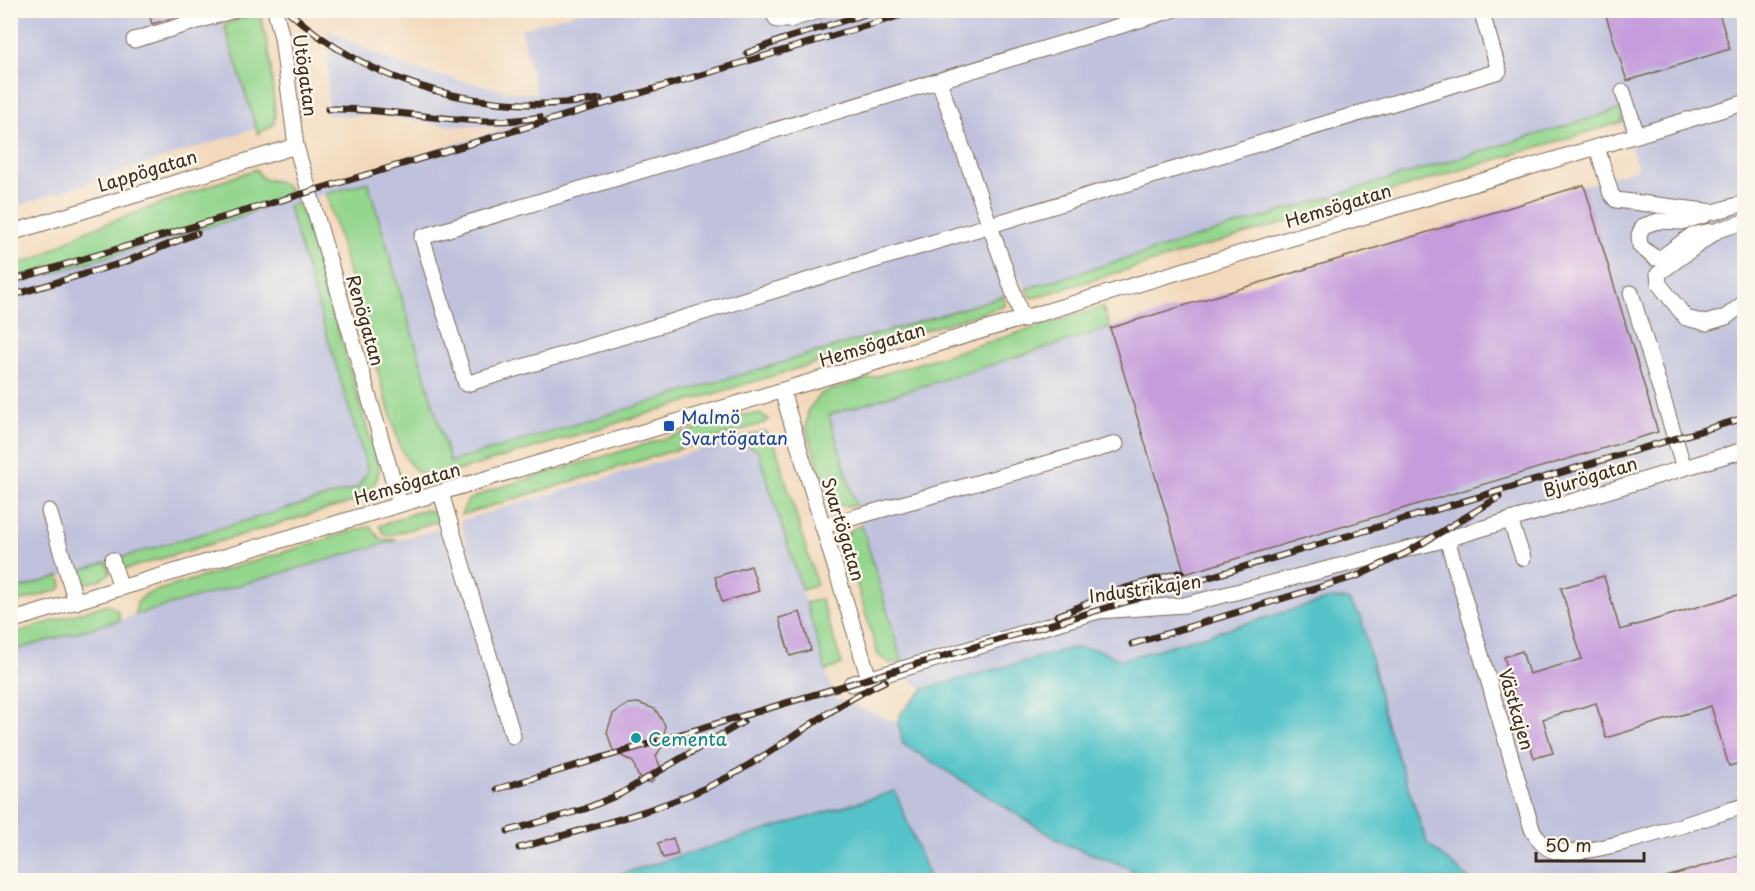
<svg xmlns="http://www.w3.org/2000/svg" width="1755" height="891" font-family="'Playpen Sans',sans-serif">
<rect width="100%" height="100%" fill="#fbf7ec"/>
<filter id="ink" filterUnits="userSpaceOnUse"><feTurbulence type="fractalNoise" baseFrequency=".0167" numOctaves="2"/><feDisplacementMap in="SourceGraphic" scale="12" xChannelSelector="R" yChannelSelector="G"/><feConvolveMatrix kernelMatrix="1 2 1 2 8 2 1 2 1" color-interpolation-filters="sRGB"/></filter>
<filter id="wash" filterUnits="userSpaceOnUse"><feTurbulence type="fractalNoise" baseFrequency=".008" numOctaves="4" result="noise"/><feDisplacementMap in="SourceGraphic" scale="24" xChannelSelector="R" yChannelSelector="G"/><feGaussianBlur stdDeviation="1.35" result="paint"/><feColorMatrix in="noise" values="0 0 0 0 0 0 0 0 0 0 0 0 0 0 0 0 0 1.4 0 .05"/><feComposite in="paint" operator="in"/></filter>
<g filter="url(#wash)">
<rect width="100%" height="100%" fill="#f3d9bc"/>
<g fill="#c0c2dd">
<polygon points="10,11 218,11 256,128 11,208"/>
<polygon points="583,11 1744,11 1744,880 1470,880 1427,843 1386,722 1361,617 1347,600 1333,598 1121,660 1097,649 1072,648 924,689 907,679 829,415 1638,169 1622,122 1621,110 1026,289 1019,277 1003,282 1004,296 449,462 368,182 326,194 288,206 369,470 357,488 11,591 11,285 241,217 292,193 509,128 445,125 382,116 327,115 329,30 379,56 419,71 517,93 536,93 521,29"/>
<polygon points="736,439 758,451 766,470 834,697 898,723 903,744 1065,844 1125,866 1150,880 930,880 925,872 678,857 601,880 11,880 11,651 441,528 455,575 474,571 460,521"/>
</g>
<g fill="#94d68e" stroke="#688056" stroke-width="1.5">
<polygon points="257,14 261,18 269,50 275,114 274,124 258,134 224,24"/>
<polygon points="1621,109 1622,122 1032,298 1026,289"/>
<polygon points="256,169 262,178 283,183 292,193 241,217 11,285 11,266 40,257 83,232"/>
<path d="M368,182L450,462L1004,296L1005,306L437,477C417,479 406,461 399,444L326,194Z"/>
<path d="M296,203L305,219L379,468C379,482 370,491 359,500L126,569L119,558L357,488L368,471L288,206Z"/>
<polygon points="1103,307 1110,328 829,415 856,506 843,506 830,499 806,429 808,410 822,393"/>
<polygon points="759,414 769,419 764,423 461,515 468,500 491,490 744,415"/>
<polygon points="763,431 770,435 774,441 817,585 802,590 758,451 736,439"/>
<polygon points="423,510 436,512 439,521 390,535 384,534 379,526"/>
<path d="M862,525L902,662L889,663L878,655L846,548C843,536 850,529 862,525Z"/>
<polygon points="370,526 380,539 397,540 135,615 137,603 146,594"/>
<path d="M107,562L110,573C103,580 86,586 79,581L76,572Z"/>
<polygon points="60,576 62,587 58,590 11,604 11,591"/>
<polygon points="821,599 842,664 826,671 806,603"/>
<polygon points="108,604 117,610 120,620 11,651 11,634"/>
</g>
<g fill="#55c3c9" stroke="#487674" stroke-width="1.5">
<polygon points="1333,598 1348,600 1361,617 1386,722 1427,843 1470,880 1150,880 1125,866 1065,844 903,744 898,723 901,713 924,689 1072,648 1097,649 1121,660"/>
<polygon points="895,791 930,880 601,880"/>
</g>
<g id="blocks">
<g fill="#c69ddc">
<polygon points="148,10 189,10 189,13 152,24"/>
<polygon points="1604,10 1718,10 1730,49 1627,81"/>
<polygon points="1584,185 1658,432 1185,574 1110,328"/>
<polygon points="751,566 759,591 722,602 715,577"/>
<polygon points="1604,576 1620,630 1744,593 1744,762 1729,766 1711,706 1606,738 1596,703 1543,719 1553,753 1534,758 1504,657 1522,651 1529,674 1582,659 1561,588"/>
<polygon points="800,612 811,650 790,656 779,618"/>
<polygon points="638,703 655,709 665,725 664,743 656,756 660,766 659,771 651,783 638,776 633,762 613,751 607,732 613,714 628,704"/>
<polygon points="673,838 678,854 663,858 658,843"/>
<polygon points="1744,854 1744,880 1667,880 1666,877"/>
</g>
</g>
</g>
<g filter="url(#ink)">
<use href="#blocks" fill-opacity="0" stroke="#7b6755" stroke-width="1.5"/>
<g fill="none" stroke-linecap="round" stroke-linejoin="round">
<defs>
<g id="minor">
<polyline points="275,10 282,38 296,146 400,504"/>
<polyline points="771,10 777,20 789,20 821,10"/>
<polyline points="1172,10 422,237 466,384 1499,71 1481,10"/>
<polyline points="134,40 234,10"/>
<polyline points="939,81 1023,320"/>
<polyline points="1623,92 1637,135"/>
<polyline points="1597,147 1611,194 1616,200 1714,212 1744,203"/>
<polyline points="1705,215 1681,222 1658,221 1643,226 1639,235 1640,246 1655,258 1662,257 1692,235 1711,231"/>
<polyline points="1744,222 1718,230 1658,274 1659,284 1686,318 1706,323 1726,317 1744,303"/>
<polyline points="10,233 296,146"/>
<polyline points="1631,293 1684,468"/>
<polyline points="782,391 869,679"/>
<polyline points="441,493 513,736"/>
<polyline points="49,511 76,602"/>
<polyline points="1510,520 1523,558"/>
<polyline points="823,526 1116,444"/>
<path d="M1447,539L1532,829C1538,839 1543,848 1555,851C1587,860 1706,817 1744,806"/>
<polyline points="112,560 121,588"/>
<polyline points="10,621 1744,103"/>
<polyline points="851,684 1098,611 1184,605 1447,539 1744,450"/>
</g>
</defs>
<use href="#minor" stroke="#7b6755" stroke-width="17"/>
<use href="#minor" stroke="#fff" stroke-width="15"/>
<defs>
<g id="rail">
<path d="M287,10C371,87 489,117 600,99"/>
<polyline points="747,53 784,39 878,10"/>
<path d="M328,109C399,107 470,130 540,117"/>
<polyline points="10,281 919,10"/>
<polyline points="10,296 125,262 197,233"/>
<polyline points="1057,616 1122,589 1181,572"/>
<polyline points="1132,644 1357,576 1406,553 1499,497"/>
<polyline points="497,789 1744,418"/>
<polyline points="508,831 585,809 620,794 743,722"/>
<path d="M519,848C589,827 663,811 728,777C782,748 829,707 885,681"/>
</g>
</defs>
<use href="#rail" stroke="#3b2a1e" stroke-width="7"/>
<use href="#rail" stroke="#fbf7ec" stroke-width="4.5" stroke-dasharray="14" stroke-linecap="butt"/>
</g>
</g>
<rect fill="#1a4fb4" stroke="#fbf7ec" stroke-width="2" x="663" y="420" width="12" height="12" rx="3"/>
<circle fill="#0f9aa8" stroke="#fbf7ec" stroke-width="2" cx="636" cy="738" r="6"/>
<g text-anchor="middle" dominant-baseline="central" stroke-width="5" stroke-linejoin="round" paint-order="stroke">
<g font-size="18" fill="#3b2a1e" stroke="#fbf7ec">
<text transform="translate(306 75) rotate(82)">Utögatan</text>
<text transform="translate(147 170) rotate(-17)">Lappögatan</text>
<text transform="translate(1338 205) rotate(-17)">Hemsögatan</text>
<text transform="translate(366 320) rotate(74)">Renögatan</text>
<text transform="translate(872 344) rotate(-17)">Hemsögatan</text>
<text transform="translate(1590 476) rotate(-17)">Bjurögatan</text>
<text transform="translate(407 483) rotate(-16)">Hemsögatan</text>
<text transform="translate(844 529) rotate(73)">Svartögatan</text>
<text transform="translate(1145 588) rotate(-8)">Industrikajen</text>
<text transform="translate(1517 709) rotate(74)">Västkajen</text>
</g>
<g font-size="18" fill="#164399" stroke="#fbf7ec" text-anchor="start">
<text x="681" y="416">Malmö<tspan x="681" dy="21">Svartögatan</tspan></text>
</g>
<g font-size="18" fill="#0d838f" stroke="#fbf7ec" text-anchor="start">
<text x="648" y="738">Cementa</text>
</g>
</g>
<rect width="1755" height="891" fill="none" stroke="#fbf7ec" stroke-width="36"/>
<path d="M1536 852v9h108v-9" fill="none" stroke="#3b2a1e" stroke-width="3"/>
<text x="1545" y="852" font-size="18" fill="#3b2a1e" stroke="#fbf7ec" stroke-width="4.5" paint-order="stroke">50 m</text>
</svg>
